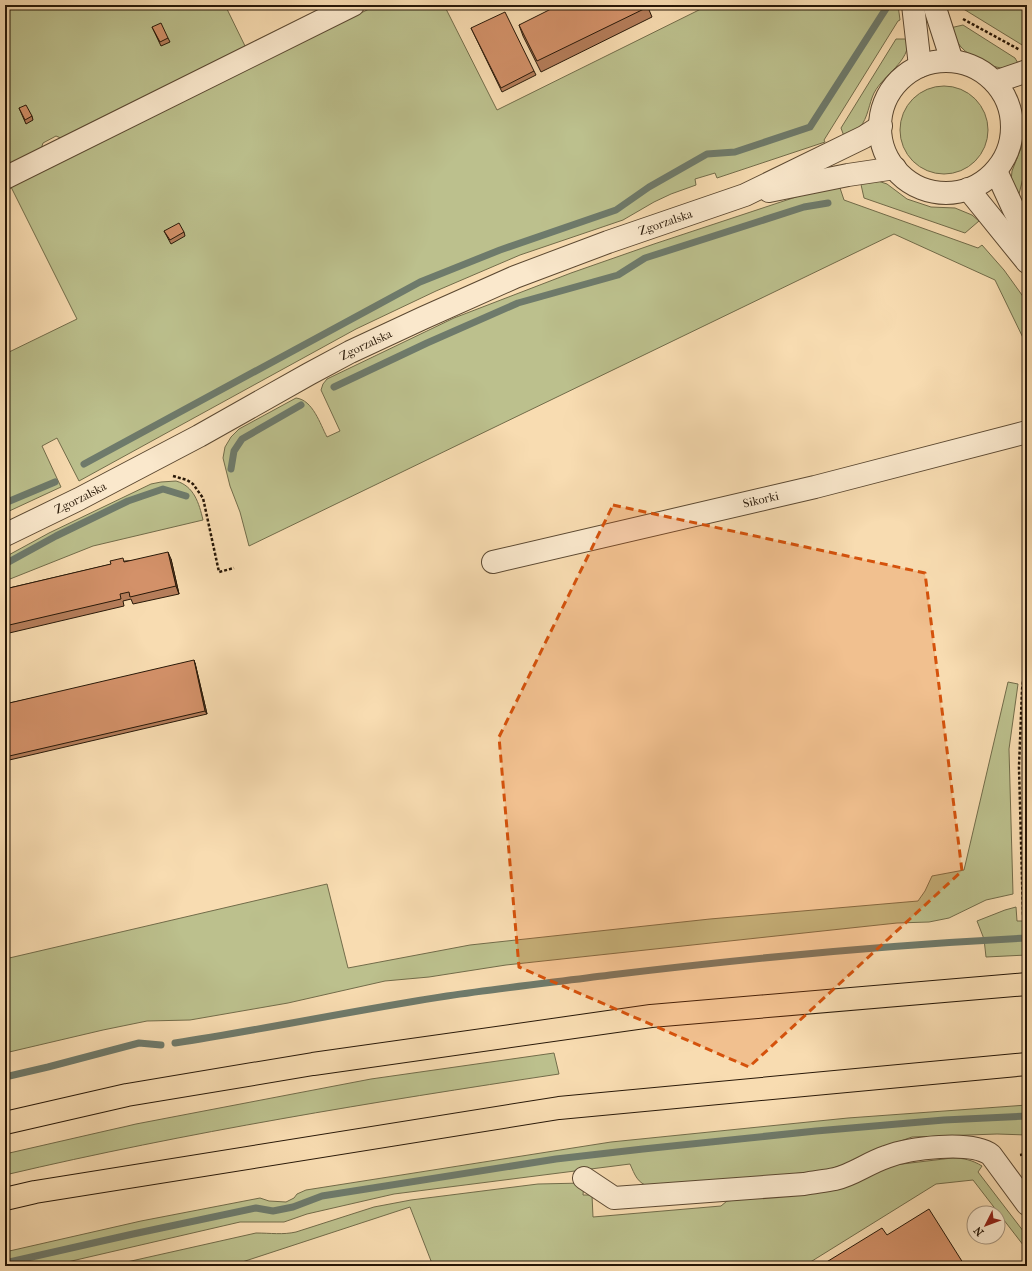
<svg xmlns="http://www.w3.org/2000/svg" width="1032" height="1271" font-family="'IM FELL French Canon',serif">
<rect width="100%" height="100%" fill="#f8dcb1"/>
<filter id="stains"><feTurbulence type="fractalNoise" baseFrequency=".005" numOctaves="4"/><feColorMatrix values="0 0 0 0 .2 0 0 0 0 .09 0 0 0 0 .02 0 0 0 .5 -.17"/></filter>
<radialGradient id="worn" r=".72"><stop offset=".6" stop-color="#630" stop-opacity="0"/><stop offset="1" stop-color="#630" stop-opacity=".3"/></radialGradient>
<g fill="#bcc08d" stroke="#726c4a">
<polygon points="5,5 225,5 246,48 63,139 56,136 43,143 41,149 5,167"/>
<polygon points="377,5 444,5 497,110 709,5 898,5 900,20 898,21 824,140 825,142 717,178 715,173 695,179 696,185 671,194 654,202 623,220 520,255 436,291 356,329 79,481 57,438 42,446 61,487 5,513 5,354 77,319 11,187"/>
<polygon points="957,5 1027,5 1027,48"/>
<path d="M963,25L1015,58L1019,65C1015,66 1010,68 1006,68C992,69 971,58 961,47C957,42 953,35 950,28Z"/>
<path d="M896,39H908C910,62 884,74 874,93C869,103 868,118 860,127C856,131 850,135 845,139L841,128Z"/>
<circle cx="944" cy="130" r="44"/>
<polygon points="1027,119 1027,162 1019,194 1015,196 1011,181 1012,171 1021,148 1023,129"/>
<polygon points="860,180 878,181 887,184 907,199 931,207 955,208 972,215 979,221 965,233 864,198"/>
<path d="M839,185L844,200L978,248L982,245L1004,270L1027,302V346L995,280L894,234L249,546L240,512L230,486L223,458L225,447L231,437L239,429L296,398C313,400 320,424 327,437L340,431L321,390L323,384L327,379L454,318L571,273L654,244L811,192Z"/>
<path d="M176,481C194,486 199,503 203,520L93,546L5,581V557L49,533L151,484L161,482Z"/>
<polygon points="1008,682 1018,684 1009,749 1013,894 986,900 949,918 929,922 897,923 506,965 429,977 385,981 288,1003 190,1020 147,1021 103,1030 5,1053 5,959 327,884 348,968 470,945 710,919 918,901 925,891 932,876 964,870"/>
<polygon points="1016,907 1017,921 1027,921 1027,955 986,957 984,939 977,921 1005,910"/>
<path d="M554,1053L559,1074C373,1102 188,1132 5,1175V1154L136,1124L371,1079Z"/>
<path d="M1027,1105V1135L997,1134L912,1137L878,1149L846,1164L823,1171L650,1187C637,1183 635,1175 630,1164L394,1194L307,1214L284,1222H240L50,1266H5V1252L141,1221L260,1198L269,1201L286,1202L294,1198L297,1194L306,1190L611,1142L848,1118Z"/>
<path d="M952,1158C964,1158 972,1160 982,1166L978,1172L1027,1236V1250L973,1180L936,1184L804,1266H433L410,1207L230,1266H109L256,1233C270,1233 283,1235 296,1232L374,1207L411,1200L538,1184L584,1183L583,1195H592L593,1217L721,1206L727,1201L827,1190L894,1165Z"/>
</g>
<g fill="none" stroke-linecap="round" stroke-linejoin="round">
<g stroke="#6e7a6b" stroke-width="7">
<polyline points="334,387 427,343 518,303 618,275 645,258 804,207 828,203"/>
<polyline points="84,464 420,282 500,250 616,210 649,187 707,154 735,152 810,127 887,7 887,5"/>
<polyline points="231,469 234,451 242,439 301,405"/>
<polyline points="5,503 55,482"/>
<polyline points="5,564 56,536 128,501 163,489 186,496"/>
<path d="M175,1043C266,1029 356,1010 447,996C501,988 556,982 610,975C749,958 887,945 1027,938"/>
<polyline points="5,1077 48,1067 139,1043 161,1045"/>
<polyline points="5,1263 133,1234 256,1208 273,1211 293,1207 322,1196 556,1159 643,1149 816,1131 944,1120 1027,1116"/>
</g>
<defs>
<g id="minor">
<polyline points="913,5 920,66"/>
<polyline points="934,5 952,61"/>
<circle cx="946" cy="127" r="66"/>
<polyline points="995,82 1027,71"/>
<polyline points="996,171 1013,208 1027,235"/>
<polyline points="5,178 353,5"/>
<polyline points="968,189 1027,262"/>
<polyline points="769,191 848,175 895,168"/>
<path id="s1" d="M5,535L79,499L199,436L309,374L350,352L423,318L515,277L608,242L745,195L864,137L881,126"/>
<path id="s2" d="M493,562L815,487L1027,432"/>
<path d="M584,1178L614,1198L804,1184C815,1182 825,1181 835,1179C853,1175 868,1163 886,1157C909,1148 971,1140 991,1155L1027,1204"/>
</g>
<g id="highway">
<polyline points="5,1123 127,1095 313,1064 651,1016 1027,984"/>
<polyline points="5,1199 35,1192 559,1108 1027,1064"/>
</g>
</defs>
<use href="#minor" stroke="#5c4932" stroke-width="24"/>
<use href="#highway" stroke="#281808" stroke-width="24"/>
<g stroke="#281808" stroke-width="2.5" stroke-dasharray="3 2" stroke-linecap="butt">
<polyline points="963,19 1020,50"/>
<polyline points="1023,283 1027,290"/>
<polyline points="173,476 187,480 193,484 203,498 219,572 234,568"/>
<polyline points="1027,647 1022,690 1019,767 1023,916 1027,916"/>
<polyline points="1020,1155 1027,1154"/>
</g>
<use href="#minor" stroke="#fae8cc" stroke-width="22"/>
<use href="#highway" stroke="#f8dcb1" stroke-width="22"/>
</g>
<g fill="#b57d5a" stroke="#281808">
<polygon points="647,5 652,17 541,72 523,36 519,25"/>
<polygon points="152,27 168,38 170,42 161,46"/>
<polygon points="471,28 534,71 536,75 502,92"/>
<polygon points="19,108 32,116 33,120 26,124"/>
<polygon points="164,231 184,232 185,236 171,244"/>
<polygon points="171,559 179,594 133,604 131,599 123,601 124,606 5,634 5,589 125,561"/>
<polygon points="195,663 207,714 5,761 5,704"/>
</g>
<g fill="#94664a" stroke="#281808">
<polygon points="168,552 171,559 179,594 176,586"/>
<polygon points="194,660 195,663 207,714 205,711"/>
</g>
<g fill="#d39169" stroke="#281808">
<polygon points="559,5 647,5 648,7 537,61 519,25"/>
<polygon points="505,12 534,71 501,88 471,28"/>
<polygon points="161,23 168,38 160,42 152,27"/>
<polygon points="26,105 32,116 25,120 19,108"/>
<polygon points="179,223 184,232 170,240 164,231"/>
<polygon points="168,552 176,586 130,597 129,592 120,594 121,599 5,626 5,589 111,564 110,561 123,558 124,562"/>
<polygon points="194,660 205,711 5,757 5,704"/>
<polygon points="929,1209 965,1266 820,1266 882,1228 887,1235"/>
</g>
<path fill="#d5520c" fill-opacity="0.2" stroke="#d5520c" stroke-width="3" stroke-dasharray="8 5" stroke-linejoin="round" d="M613,505L925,573L962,871L749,1067L519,967L499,737Z"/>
<g text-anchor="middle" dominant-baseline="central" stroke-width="4" stroke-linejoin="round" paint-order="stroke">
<g font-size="12" fill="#281808" stroke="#fae8cc">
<text stroke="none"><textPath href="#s1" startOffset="732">Zgorzalska</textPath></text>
<text stroke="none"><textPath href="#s1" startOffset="408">Zgorzalska</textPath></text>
<text stroke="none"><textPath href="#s1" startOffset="84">Zgorzalska</textPath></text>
<text stroke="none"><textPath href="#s2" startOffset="275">Sikorki</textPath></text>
</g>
</g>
<rect width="1032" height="1271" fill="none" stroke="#f8dcb1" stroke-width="20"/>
<rect x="6" y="6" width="1020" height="1259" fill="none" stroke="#281808" stroke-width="2"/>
<rect x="10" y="10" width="1012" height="1251" fill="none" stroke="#281808"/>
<g transform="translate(986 1225) rotate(228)"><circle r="19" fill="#fae8cc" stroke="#a6957e"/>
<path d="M0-3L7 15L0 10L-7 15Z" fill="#8f2418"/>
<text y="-6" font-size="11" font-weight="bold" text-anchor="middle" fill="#281808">N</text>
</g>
<rect width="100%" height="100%" filter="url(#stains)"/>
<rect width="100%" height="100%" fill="url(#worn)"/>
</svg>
